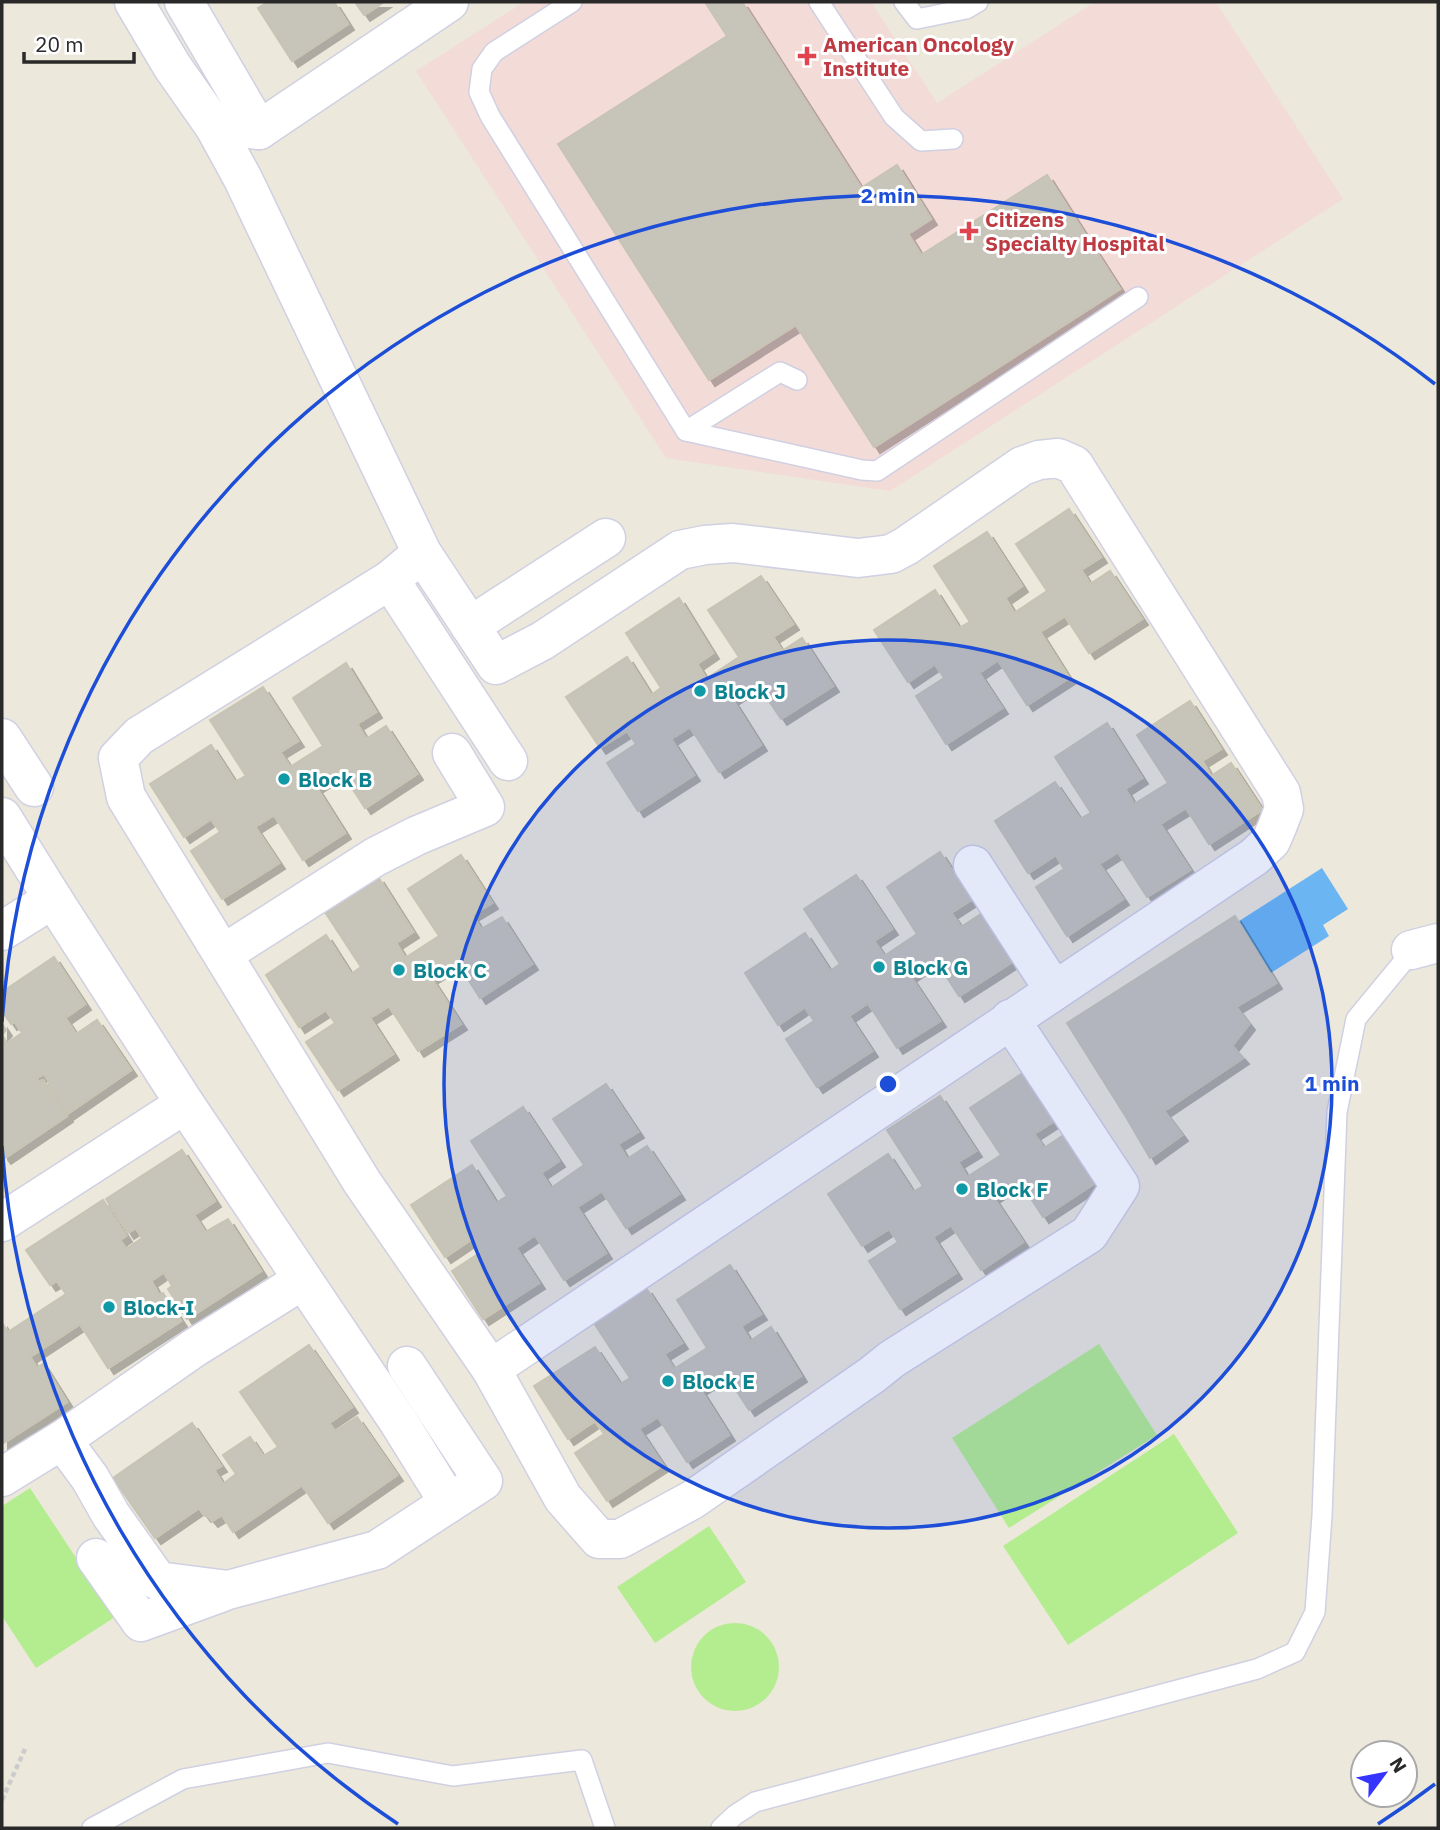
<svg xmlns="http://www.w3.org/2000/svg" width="1440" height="1830" font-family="'IBM Plex Sans',sans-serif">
<defs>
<filter id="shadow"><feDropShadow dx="6" dy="6" stdDeviation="0" flood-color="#0004"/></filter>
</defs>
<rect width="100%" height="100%" fill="#ece8db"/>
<polygon fill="#f3dbd7" points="524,2 871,2 937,103 1095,2 1216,2 1343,199 890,491 666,458 416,71"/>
<g fill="#b4ed90">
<polygon points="1099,1344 1157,1435 1009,1528 952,1438"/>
<polygon points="1174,1434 1238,1533 1068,1645 1003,1546"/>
<polygon points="30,1488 115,1617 36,1668 2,1616 2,1506"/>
<polygon points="709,1526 746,1582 655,1643 617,1587"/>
<circle cx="735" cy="1667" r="44"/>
</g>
<polygon fill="#6ab5f2" points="1322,868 1348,909 1323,925 1329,936 1236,995 1203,944"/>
<g fill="#c7c4ba" stroke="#c7c4b4" stroke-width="2" filter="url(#shadow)">
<polygon points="268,2 334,2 348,24 292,61 258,8"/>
<polygon points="355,2 384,2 364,15"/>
<polygon points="705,2 742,2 861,188 897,165 931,219 908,234 921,255 1047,175 1120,289 874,447 796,325 709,380 558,144 727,36"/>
<polygon points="1069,509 1101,557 1081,570 1090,584 1110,571 1142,619 1089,653 1065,616 1040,632 1069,678 1027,705 998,660 979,673 1002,708 946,744 916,696 944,678 935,664 908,682 874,630 935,590 959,628 970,622 934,566 987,532 1022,586 1005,598 1014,613 1047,591 1016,544"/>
<polygon points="761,576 793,624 773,637 782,651 802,638 833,686 781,719 757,683 732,699 761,745 719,772 690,727 671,739 694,775 638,811 607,763 636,744 627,731 600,748 566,697 627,657 651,695 661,688 626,633 679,598 713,653 697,664 706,679 739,657 708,610"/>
<polygon points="346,663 376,712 357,724 366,739 386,726 417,774 365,808 341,771 316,787 345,833 303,860 274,815 255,827 279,863 222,899 191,851 220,832 211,819 184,837 150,784 211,745 235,782 246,776 210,720 263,687 298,741 280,752 290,767 323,746 293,698"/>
<polygon points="1190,701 1221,749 1202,761 1211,776 1231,763 1262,810 1209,844 1186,808 1160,824 1190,870 1147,897 1118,852 1099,864 1123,899 1067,936 1036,887 1064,869 1056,855 1028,873 995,821 1055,782 1080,819 1091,813 1055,757 1107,723 1142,778 1125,789 1134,804 1168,783 1137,735"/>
<polygon points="940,852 971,900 951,913 961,927 981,914 1012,962 959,996 935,959 910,976 940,1021 897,1048 868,1003 849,1016 872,1051 817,1087 786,1039 814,1021 805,1007 778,1025 745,973 805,933 830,971 840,964 804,909 856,875 892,929 874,941 884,956 917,934 887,887"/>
<polygon points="461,855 492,903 472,915 481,929 502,917 532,964 480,998 457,962 431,978 461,1024 418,1051 389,1006 370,1018 393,1054 338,1090 306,1042 335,1023 326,1010 299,1027 266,975 326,935 351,974 361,967 325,912 378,877 413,932 396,943 405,958 439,936 408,889"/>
<polygon points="1235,916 1276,983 1236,1007 1249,1024 1232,1046 1243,1058 1164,1111 1182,1135 1150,1158 1126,1117 1067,1023"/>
<polygon points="54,957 85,1004 65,1018 76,1034 97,1020 131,1070 67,1114 47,1085 50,1083 44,1074 36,1078 39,1082 43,1080 67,1116 5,1158 2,1154 2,1024 6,1030 2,1035 7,1043 22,1033 15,1022 11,1024 2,1011 2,992"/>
<polygon points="1023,1073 1054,1121 1034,1134 1044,1148 1064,1135 1095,1183 1043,1217 1019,1180 993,1197 1023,1242 981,1270 951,1225 933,1237 956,1273 900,1309 869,1261 898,1242 889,1229 862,1246 828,1194 888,1154 913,1192 923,1186 887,1130 940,1096 976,1151 958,1162 967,1177 1001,1155 970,1108"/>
<polygon points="606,1084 638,1132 618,1144 627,1159 647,1146 679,1194 626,1228 602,1191 577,1207 606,1253 564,1280 535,1235 516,1248 539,1283 483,1319 452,1271 481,1252 472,1239 445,1257 411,1205 472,1165 496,1203 507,1196 471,1141 523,1107 559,1161 541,1173 551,1188 584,1165 553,1119"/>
<polygon points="182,1150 215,1201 194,1215 205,1232 228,1219 261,1271 187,1319 168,1289 172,1286 164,1272 151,1281 159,1295 163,1293 181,1321 108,1368 80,1324 30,1357 37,1368 43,1364 67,1402 2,1444 2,1323 8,1332 66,1294 57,1281 50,1285 26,1250 103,1200 126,1236 120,1240 126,1249 142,1238 136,1228 128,1233 106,1199"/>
<polygon points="730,1265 761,1314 741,1326 750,1341 771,1327 801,1376 749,1410 725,1373 700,1389 729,1435 687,1462 658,1417 639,1429 663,1465 607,1501 575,1453 604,1434 595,1421 568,1439 534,1386 595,1347 620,1384 630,1378 594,1323 646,1288 682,1343 664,1354 674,1369 707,1348 677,1300"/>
<polygon points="309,1345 352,1407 329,1423 335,1431 357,1417 397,1475 328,1523 302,1485 233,1532 222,1515 212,1521 207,1515 205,1516 199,1508 155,1538 113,1478 192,1423 221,1466 214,1470 223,1484 236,1474 223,1455 250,1437 263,1456 278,1447 240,1392"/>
</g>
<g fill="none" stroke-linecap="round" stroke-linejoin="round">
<defs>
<g id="service">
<polyline points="572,2 494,52 482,69 479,92 490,116 686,431 862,470 877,471 1138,297"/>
<polyline points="819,2 894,117 921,141 953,139"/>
<polyline points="904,2 917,19 966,9 978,2"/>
<polyline points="686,431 780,372 797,380"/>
<polyline points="92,1828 183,1779 328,1753 453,1776 582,1760 605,1828"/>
<polyline points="721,1828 735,1815 755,1802 1257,1669 1295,1652 1315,1612 1322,1516 1337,1112 1356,1019 1417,945"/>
</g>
<g id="minor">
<polyline points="134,2 172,66 214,126 259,130 184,2"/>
<polyline points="214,126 243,179 422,553"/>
<polyline points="259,130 449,2"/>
<polygon points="1058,458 1074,465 1281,793 1284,809 1277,827 1271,841 1254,857 491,1369 362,1182 126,797 118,758 139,736 390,580 422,553 496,665 542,641 680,550 705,545 733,543 858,558 891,554 906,546 1022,466 1039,460"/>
<polyline points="390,580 508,761"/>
<polyline points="470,626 606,538"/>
<polyline points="2,738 34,787"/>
<polyline points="2,817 53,899 2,931"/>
<polyline points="973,865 1054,990"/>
<polyline points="1411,950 1438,943"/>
<polyline points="223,954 375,857 416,836 485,807 452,753"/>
<polyline points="2,1222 185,1104"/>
<polyline points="407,1366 483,1481 449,1503"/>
<polyline points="491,1369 563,1498 599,1539 620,1539 692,1500 872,1375 892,1359 1089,1234 1120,1186 1010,1019"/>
<polyline points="62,1440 194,1348 303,1280"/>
<polyline points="2,1477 62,1440 90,1478 111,1515 158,1581 228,1590 377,1550 449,1503 398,1421 185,1104 53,899"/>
<polyline points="96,1558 141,1622 223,1592"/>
</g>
</defs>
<use href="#service" stroke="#d0d0e3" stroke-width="22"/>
<use href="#minor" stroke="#d0d0e3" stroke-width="41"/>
<polyline stroke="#ccc" stroke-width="4.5" stroke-dasharray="5 3.5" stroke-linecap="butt" points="2,1800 25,1749"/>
<use href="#service" stroke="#fff" stroke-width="19"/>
<use href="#minor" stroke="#fff" stroke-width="38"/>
</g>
<circle cx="888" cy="1084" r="444" fill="#1d4ed8" fill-opacity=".12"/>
<g fill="none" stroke="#1d4ed8" stroke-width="3.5">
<circle cx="888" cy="1084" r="444"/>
<path d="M1435 1784A888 888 0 0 1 1378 1824M398 1824A888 888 0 0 1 2 1146M2 1022A888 888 0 0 1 1435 384"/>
</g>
<g fill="#e0444e" stroke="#fff" stroke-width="2.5">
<path d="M803.5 45.5h7v7h7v7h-7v7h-7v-7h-7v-7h7z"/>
<path d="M965.5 220.5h7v7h7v7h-7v7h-7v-7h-7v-7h7z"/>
</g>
<g fill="#0f9aa8" stroke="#fff" stroke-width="2.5">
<circle cx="700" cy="691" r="7"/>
<circle cx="284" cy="779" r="7"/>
<circle cx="879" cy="967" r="7"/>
<circle cx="399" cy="970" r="7"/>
<circle cx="962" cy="1189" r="7"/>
<circle cx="109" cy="1307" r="7"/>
<circle cx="668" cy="1381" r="7"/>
</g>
<g text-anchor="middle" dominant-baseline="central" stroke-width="6" stroke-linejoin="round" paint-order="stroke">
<g font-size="21" font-weight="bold" fill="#be3a42" stroke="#fff" text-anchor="start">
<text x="823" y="44">American Oncology<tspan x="823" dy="24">Institute</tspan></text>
<text x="985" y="219">Citizens<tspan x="985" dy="24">Specialty Hospital</tspan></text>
</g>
<g font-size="21" font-weight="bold" fill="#0d838f" stroke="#fff" text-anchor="start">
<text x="714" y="691">Block J</text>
<text x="298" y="779">Block B</text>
<text x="893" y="967">Block G</text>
<text x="413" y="970">Block C</text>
<text x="976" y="1189">Block F</text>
<text x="123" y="1307">Block-I</text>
<text x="682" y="1381">Block E</text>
</g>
</g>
<circle cx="888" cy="1084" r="10" fill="#1d4ed8" stroke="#fff" stroke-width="3.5"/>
<g font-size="21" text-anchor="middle" font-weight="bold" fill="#1d4ed8" stroke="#fff" stroke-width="6" stroke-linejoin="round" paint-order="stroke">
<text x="888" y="203">2 min</text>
<text x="1332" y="1091">1 min</text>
</g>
<rect width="1440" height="1830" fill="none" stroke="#292929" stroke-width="7"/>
<g transform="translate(1384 1774) rotate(58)"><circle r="33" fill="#ffffff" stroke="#a9a9a9" stroke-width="2"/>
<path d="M0-5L12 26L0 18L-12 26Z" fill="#3535ff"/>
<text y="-10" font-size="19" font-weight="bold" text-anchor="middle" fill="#292929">N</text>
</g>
<path d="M24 52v10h110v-10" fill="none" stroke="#292929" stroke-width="3.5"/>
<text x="35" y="52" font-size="21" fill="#292929" stroke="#ffffff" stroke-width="5" paint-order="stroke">20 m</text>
</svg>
